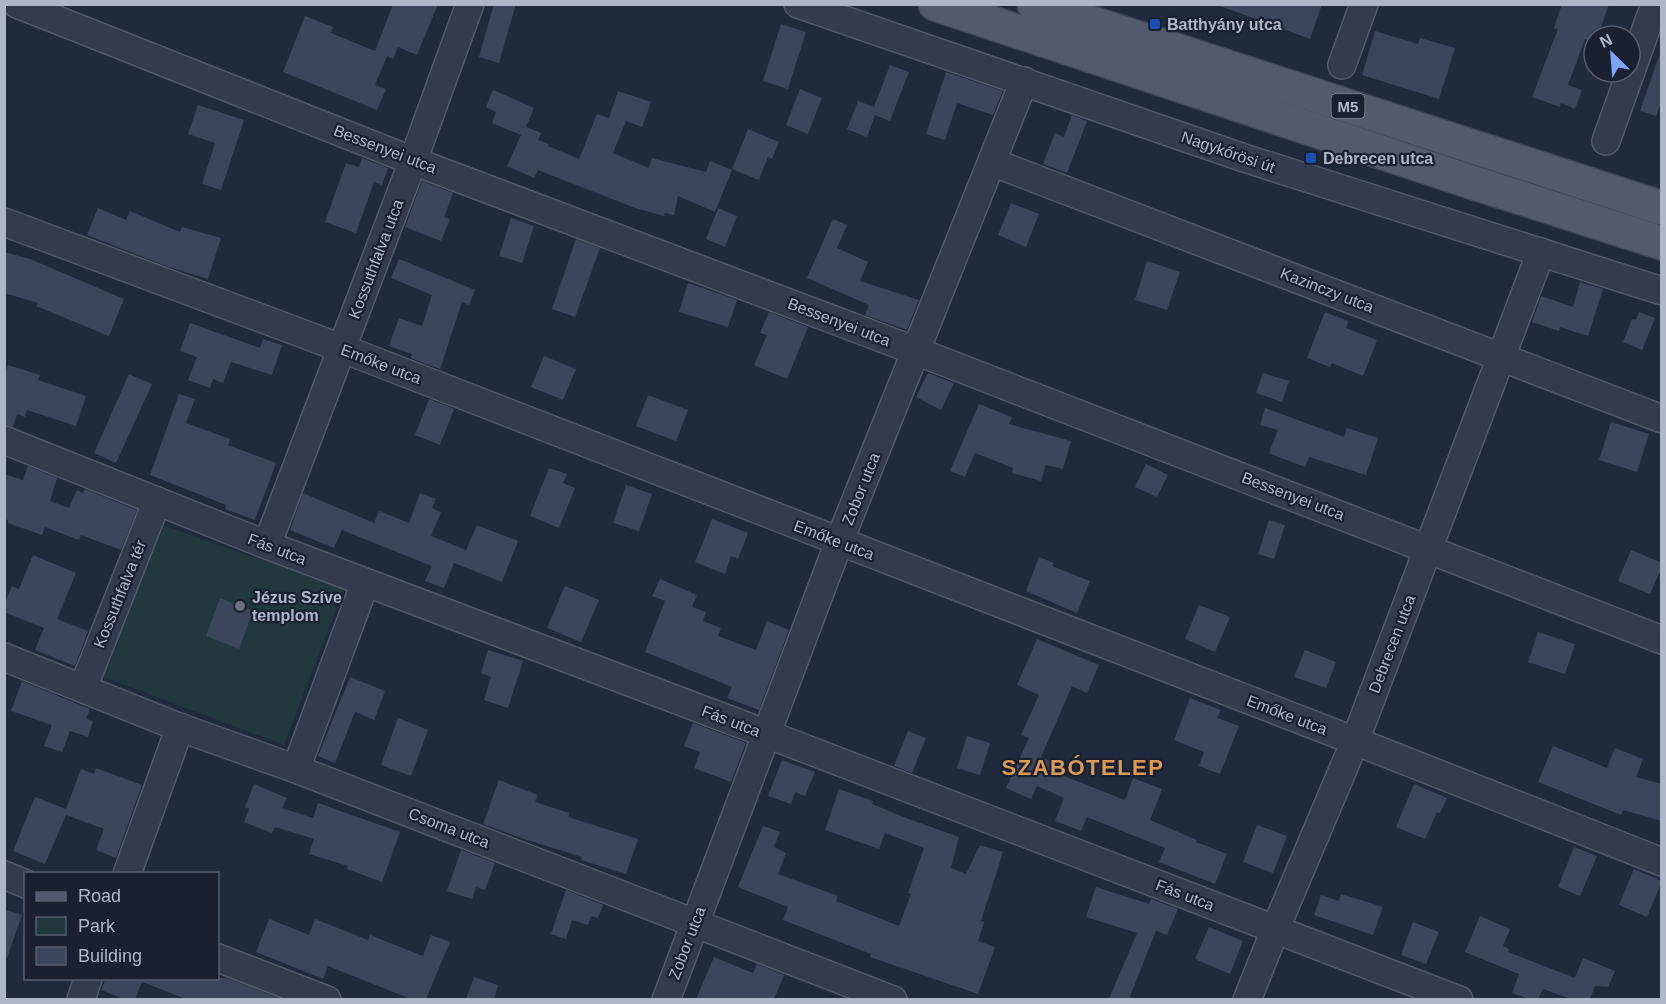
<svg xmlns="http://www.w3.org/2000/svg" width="1666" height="1004" font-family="Helvetica,sans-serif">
<rect width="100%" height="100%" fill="#1f2a3d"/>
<polygon fill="#21383e" points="162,525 344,589 284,745 104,677"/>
<g fill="#3b465d">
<polygon points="393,4 438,4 417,55 398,47 393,59 387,56 375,85 386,89 377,110 283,72 305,16 333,27 331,33 375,51"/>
<polygon points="494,4 516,4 499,63 479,57"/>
<polygon points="1220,4 1322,4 1310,39 1220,6"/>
<polygon points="1562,4 1609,4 1598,36 1594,36 1594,42 1585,39 1568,85 1582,90 1575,109 1561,103 1560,107 1532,97 1558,29 1554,28"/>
<polygon points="781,24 806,32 788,89 763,81"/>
<polygon points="1375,31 1418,44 1420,38 1455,48 1439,99 1362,75"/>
<polygon points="1659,56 1662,57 1662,100 1656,116 1640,111"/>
<polygon points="890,65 909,72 890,121 875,115 867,137 847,129 858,101 874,107"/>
<polygon points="946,72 1003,91 993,115 957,103 945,140 926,134"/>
<polygon points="800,89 822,98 808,134 786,125"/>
<polygon points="493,90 534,108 526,127 541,133 538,140 549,144 548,146 579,159 597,114 609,118 618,91 651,102 642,127 626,121 613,153 649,168 652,158 706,172 710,161 732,170 715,212 678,196 674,215 665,213 664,216 635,208 538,170 534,178 507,166 521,135 492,123 496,112 486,107"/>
<polygon points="198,105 244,120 221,190 202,184 215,143 188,134"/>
<polygon points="1072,115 1087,121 1067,173 1043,164 1055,133 1064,137"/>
<polygon points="748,129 779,142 772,159 768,157 759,180 732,169"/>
<polygon points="362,158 388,168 382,185 374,182 356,233 325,222 346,163 359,167"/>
<polygon points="422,181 453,193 444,217 450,219 441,241 405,227"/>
<polygon points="1011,203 1039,214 1026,247 998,235"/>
<polygon points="98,208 126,220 130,211 180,232 182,227 221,238 208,279 166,266 87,235"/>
<polygon points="718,208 737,216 725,247 706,239"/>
<polygon points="511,218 534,226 522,263 499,256"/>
<polygon points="833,219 847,225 837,248 868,262 860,281 919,300 907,330 865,315 869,305 807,278"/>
<polygon points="576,239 600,248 575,317 552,309"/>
<polygon points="4,252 30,259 124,299 109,336 36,306 38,303 4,293"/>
<polygon points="399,259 475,290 469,305 462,302 440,369 411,358 412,354 389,346 399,318 422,326 432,295 391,278"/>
<polygon points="1147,261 1180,272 1167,310 1135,300"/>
<polygon points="1580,282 1603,289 1588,336 1560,327 1559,331 1532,322 1541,296 1573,307"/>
<polygon points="688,283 737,300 728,327 679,312"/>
<polygon points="769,312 808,327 787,379 754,365 767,335 760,333"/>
<polygon points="1325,312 1348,321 1346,328 1377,340 1363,376 1332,363 1330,367 1307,358"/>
<polygon points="1639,312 1655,318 1642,350 1623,342 1632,319 1636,320"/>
<polygon points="190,323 260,348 263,339 282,345 272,375 231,362 223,383 213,379 210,388 188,380 197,357 180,351"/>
<polygon points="544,356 576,369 563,400 531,387"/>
<polygon points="8,365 40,375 38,380 86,396 76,426 27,410 25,417 17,414 13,427 4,425 4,375"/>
<polygon points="928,373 954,383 941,410 916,397"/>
<polygon points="1263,373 1289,381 1282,402 1256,393"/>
<polygon points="129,374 152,384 116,463 94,453"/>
<polygon points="179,394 195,399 186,423 230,439 228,445 276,463 255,520 225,509 226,505 150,475"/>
<polygon points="648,395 688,410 676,441 636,426"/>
<polygon points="429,399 454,409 440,445 415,435"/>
<polygon points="979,404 1012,417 1009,424 1071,441 1063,469 1046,465 1041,481 1012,473 1013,468 975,453 965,477 950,471"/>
<polygon points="1265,408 1344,437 1347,428 1378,438 1366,475 1309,457 1305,467 1269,453 1278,430 1260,425"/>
<polygon points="1611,422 1649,434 1637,472 1599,460"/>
<polygon points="1146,464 1168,475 1157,497 1135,487"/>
<polygon points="28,466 57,478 50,501 69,508 77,490 83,493 85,489 137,510 121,550 81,535 79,540 45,527 42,535 8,523 8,520 4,519 4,474 23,480"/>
<polygon points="549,468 567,474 563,483 575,488 559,528 530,516"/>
<polygon points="626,485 652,494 639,531 613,523"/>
<polygon points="303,493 374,523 379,511 409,523 420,493 436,499 432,508 441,512 431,536 466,550 477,525 518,541 502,582 454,563 444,588 425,581 432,566 342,530 334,548 290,530"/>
<polygon points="712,519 748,533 738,559 731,556 725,574 695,562"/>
<polygon points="1269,520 1285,525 1274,559 1258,554"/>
<polygon points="1631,550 1662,563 1662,567 1650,594 1618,581"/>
<polygon points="33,555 76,573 57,619 88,631 75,666 35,650 44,628 4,612 4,604 12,586 19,589"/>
<polygon points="1039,557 1054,563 1052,566 1090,581 1077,613 1026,591"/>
<polygon points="660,579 697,595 692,607 706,612 703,621 721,628 718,636 756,650 767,621 789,630 759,710 727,698 732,687 645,652 665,601 652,596"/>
<polygon points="565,586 599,600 581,642 547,628"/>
<polygon points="220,598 253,611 239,649 206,636"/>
<polygon points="1199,605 1230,617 1215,652 1185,639"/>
<polygon points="1538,632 1575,644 1565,674 1528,662"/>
<polygon points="1037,639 1099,665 1087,693 1072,686 1041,757 1054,763 1051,771 1125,800 1133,778 1162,789 1150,820 1197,840 1196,842 1227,854 1215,884 1159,862 1165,848 1087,817 1081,831 1055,821 1064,798 1037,786 1031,799 1006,788 1029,738 1021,735 1039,695 1017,685"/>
<polygon points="488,650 523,661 508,708 484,700 491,677 481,673"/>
<polygon points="1305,650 1336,662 1326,688 1294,677"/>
<polygon points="350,677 385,691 374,720 355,712 335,763 318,756"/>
<polygon points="22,681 90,709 86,719 93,721 88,737 70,731 62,752 44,746 52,725 11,711"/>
<polygon points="1190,698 1221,710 1217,718 1239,726 1220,774 1199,766 1204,752 1174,740"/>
<polygon points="398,718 428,730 411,776 381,765"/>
<polygon points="693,723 746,743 731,782 694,768 700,752 684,746"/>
<polygon points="908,731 926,738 912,773 894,766"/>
<polygon points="967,736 990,743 980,775 957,768"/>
<polygon points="1553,746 1607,768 1615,748 1643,759 1636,777 1662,784 1662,821 1623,810 1621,815 1538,782"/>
<polygon points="782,760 815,772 805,796 795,792 791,804 768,796"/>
<polygon points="96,768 142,785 116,858 96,850 104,829 66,815 45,864 13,851 35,797 66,809 81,769 94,774"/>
<polygon points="499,780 538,795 535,802 569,813 568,817 638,839 626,874 581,860 582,857 521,838 483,824"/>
<polygon points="254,784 287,798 282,808 313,818 318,803 400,832 382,882 347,869 348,866 309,854 314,839 275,827 272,833 244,822 249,809 245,807"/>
<polygon points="1414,784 1447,798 1440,813 1437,812 1425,839 1396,827"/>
<polygon points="839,789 873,801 872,804 906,818 959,837 951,868 966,874 980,845 1003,852 981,921 984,922 978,941 995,947 978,994 870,957 871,954 783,920 788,907 738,887 763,826 780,832 774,847 786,853 778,874 838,896 836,901 899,926 911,894 908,893 924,848 885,833 879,849 825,830"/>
<polygon points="1257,825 1287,836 1273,873 1243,862"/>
<polygon points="1574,847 1597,856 1580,896 1558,887"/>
<polygon points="461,850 495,863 485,890 476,887 472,899 447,891"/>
<polygon points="1634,869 1662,881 1647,917 1619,905"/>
<polygon points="1096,887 1149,904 1151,899 1178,909 1167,935 1156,931 1129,999 1109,999 1137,933 1086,917"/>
<polygon points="566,890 603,905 598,918 591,916 588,925 572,920 566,939 551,934"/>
<polygon points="1341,894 1383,907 1373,935 1314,915 1321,895 1339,901"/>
<polygon points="4,909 22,915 7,958 4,957"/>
<polygon points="1480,916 1510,929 1503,946 1509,949 1508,952 1575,978 1583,958 1615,971 1608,987 1595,986 1590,999 1571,999 1543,989 1538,999 1530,999 1512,993 1519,974 1465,952"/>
<polygon points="269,919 309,935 315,919 368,940 370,935 423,956 431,935 450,942 426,999 411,999 328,966 323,979 256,952"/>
<polygon points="1413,922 1439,932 1426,964 1401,955"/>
<polygon points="1209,927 1243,941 1230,974 1195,959"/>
<polygon points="714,957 753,973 757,964 784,975 774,999 696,999"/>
<polygon points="474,977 498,985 494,999 466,999"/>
<polygon points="106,978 227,978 282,999 186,999 142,982 135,999 123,999 101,990"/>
</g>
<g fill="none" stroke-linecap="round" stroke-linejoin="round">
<defs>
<g id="minor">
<polyline points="17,4 413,161 916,351 1662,640"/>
<polyline points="798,4 1244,158 1662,291"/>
<polyline points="1342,65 1364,4"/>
<polyline points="1606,141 1655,4"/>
<polyline points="992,162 1662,419"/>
<polyline points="4,222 341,348 1355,741 1662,862"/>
<polyline points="4,440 267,545 767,734 1459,1000"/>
<polyline points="267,545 413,161 470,4"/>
<polyline points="4,657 176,726 296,769 893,1000"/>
<polyline points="83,688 157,501"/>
<polyline points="296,769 365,583"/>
<polyline points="127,874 180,727"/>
<polyline points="4,875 26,884"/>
<polyline points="218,958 327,1000"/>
<polyline points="81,1000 88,978"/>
<polyline points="666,1000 839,542 1024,81"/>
<polyline points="1247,1000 1275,930 1355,741 1541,252"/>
</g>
<g id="major">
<polyline points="935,4 1468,181 1662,243"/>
<polyline points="1034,4 1662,208"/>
</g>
</defs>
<use href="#minor" stroke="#51596a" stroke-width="30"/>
<use href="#major" stroke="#3d4556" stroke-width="36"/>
<use href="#minor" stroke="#333c4d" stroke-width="27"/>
<use href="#major" stroke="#515b6d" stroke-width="33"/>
</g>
<g fill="#1a4fb4" stroke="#192131" stroke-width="2">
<rect x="1149" y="18" width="12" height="12" rx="3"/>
<rect x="1305" y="152" width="12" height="12" rx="3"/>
</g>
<circle fill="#6b7280" stroke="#192131" stroke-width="2" cx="240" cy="606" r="6"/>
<g text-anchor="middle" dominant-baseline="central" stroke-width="4.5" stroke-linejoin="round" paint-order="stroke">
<rect fill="#192131" stroke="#81899b" stroke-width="1.5" x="1331.5" y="94" width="33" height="24" rx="4.5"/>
<g font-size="15" font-weight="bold" fill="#aeb6c9">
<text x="1348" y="106">M5</text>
</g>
<g font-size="16" font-weight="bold" fill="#aeb6c9" stroke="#192131" text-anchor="start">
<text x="1167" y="24">Batthyány utca</text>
<text x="1323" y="158">Debrecen utca</text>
<text x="252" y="597">Jézus Szíve<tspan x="252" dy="18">templom</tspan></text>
</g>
<g font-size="16" fill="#aeb6c9" stroke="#192131">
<text transform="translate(385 149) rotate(21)">Bessenyei utca</text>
<text transform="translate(1228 152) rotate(19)">Nagykőrösi út</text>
<text transform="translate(376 259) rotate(-69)">Kossuthfalva utca</text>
<text transform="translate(1327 290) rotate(21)">Kazinczy utca</text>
<text transform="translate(839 322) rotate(21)">Bessenyei utca</text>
<text transform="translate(381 364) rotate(21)">Emőke utca</text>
<text transform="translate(861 489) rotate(-68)">Zobor utca</text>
<text transform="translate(1293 496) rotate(21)">Bessenyei utca</text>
<text transform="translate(834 540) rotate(21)">Emőke utca</text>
<text transform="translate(277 549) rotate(21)">Fás utca</text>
<text transform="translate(120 594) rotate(-68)">Kossuthfalva tér</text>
<text transform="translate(1392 644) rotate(-69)">Debrecen utca</text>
<text transform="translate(1287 715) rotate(21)">Emőke utca</text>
<text transform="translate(731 721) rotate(21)">Fás utca</text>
<text transform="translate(449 828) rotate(21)">Csoma utca</text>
<text transform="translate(1185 895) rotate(21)">Fás utca</text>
<text transform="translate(687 943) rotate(-69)">Zobor utca</text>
</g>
<g font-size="22" font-weight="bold" letter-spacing="1.5" fill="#df9a52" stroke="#192131">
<text x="1083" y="767">SZABÓTELEP</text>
</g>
</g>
<rect width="1666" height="1004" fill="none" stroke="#aeb6c9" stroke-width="12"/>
<rect x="24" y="872" width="195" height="108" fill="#192131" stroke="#555d6e" stroke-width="1.5"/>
<rect x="36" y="892" width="30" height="9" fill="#515b6d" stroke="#555d6e" stroke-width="1.5"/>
<text x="78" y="902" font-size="18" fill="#aeb6c9">Road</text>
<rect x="36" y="917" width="30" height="18" fill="#21383e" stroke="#555d6e" stroke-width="1.5"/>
<text x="78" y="932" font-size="18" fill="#aeb6c9">Park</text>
<rect x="36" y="947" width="30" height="18" fill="#3b465d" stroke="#555d6e" stroke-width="1.5"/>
<text x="78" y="962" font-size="18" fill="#aeb6c9">Building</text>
<g transform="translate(1612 54) rotate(335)"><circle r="28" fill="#192131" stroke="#555d6e" stroke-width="1.5"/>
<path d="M0-4.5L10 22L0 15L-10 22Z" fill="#7da5ff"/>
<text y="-9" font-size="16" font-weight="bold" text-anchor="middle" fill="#aeb6c9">N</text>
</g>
</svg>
